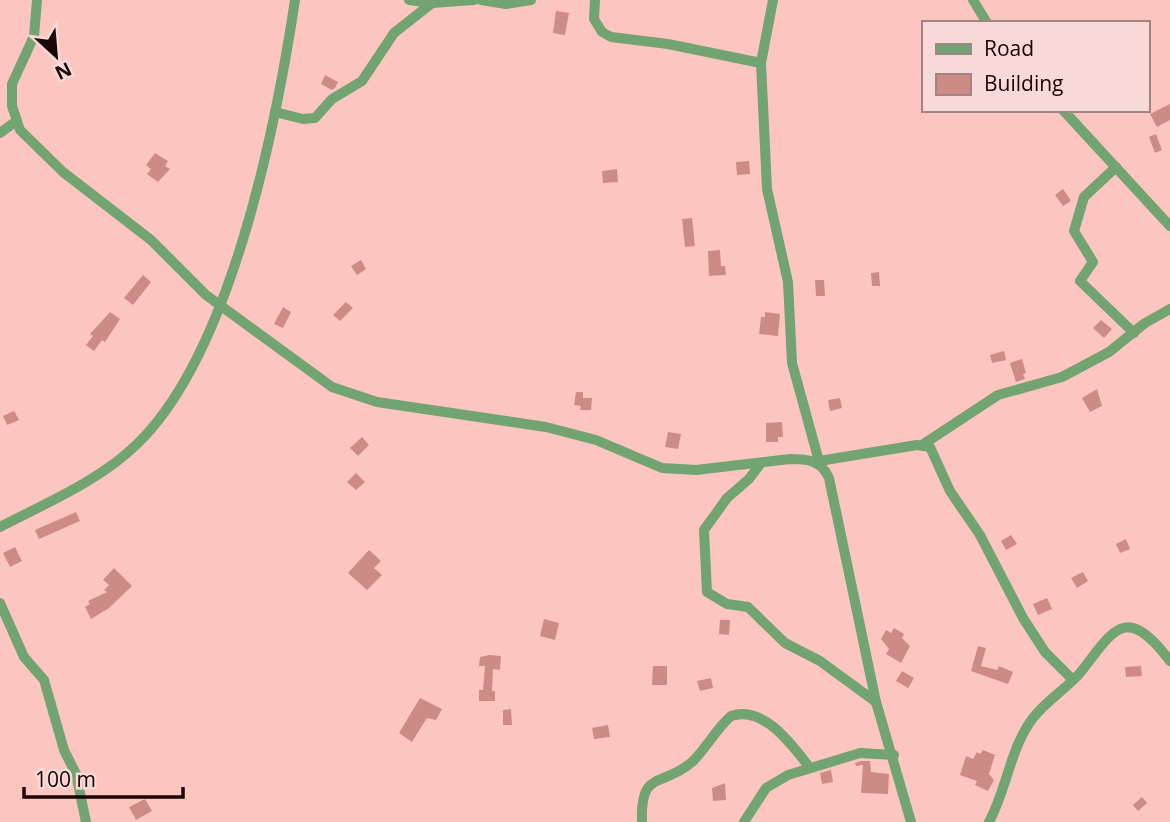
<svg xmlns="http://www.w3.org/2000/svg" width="1170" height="822" font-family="'Open Sans',sans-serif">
<rect width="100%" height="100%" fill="#fdc5bf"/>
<g fill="#cd8b86">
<polygon points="556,11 569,13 565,35 553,33"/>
<polygon points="325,75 338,82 335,88 332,90 321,84"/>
<polygon points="1170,104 1170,120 1157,127 1150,114"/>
<polygon points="1156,134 1162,150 1155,153 1149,137"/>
<polygon points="155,153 168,161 165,166 170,169 158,182 147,174 151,169 146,165"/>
<polygon points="749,161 750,174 737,175 736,162"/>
<polygon points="617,169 618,182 603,183 602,171"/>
<polygon points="1063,189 1071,201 1063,206 1055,195"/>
<polygon points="692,218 695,246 685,247 682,219"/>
<polygon points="720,250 721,266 725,266 726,275 709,276 708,251"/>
<polygon points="361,260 366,269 357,275 351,266"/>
<polygon points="879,272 880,286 872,286 871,273"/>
<polygon points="143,275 151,282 133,305 124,298"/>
<polygon points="815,280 824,280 825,296 816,296"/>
<polygon points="346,302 353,308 340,321 333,315"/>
<polygon points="283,307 291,312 283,328 274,324"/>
<polygon points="110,312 120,319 105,342 102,340 94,351 86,345 93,336 90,334"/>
<polygon points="765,312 780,314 778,336 759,334 761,317 765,317"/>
<polygon points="1101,320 1112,329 1104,338 1093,328"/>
<polygon points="1004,351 1006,360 992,363 990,355"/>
<polygon points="1022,359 1026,373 1023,374 1025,379 1016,382 1010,363"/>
<polygon points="1097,389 1102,406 1090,412 1082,398"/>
<polygon points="576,392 583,392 583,398 592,398 591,410 580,410 581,406 574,405"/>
<polygon points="840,398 842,408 830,411 828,400"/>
<polygon points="14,411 19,420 7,425 3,416"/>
<polygon points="782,422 783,437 778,437 778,442 766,442 766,423"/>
<polygon points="668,432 681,434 678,449 665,447"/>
<polygon points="362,437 369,445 358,456 350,448"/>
<polygon points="356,473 365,482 356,490 347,482"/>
<polygon points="76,512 80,521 39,539 35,530"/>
<polygon points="1011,535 1017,544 1006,550 1001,541"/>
<polygon points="1126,539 1130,549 1120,553 1116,544"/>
<polygon points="15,547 22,561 10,567 3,553"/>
<polygon points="369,550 381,561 374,568 382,575 367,590 348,573"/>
<polygon points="114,568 132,586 109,608 91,619 85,607 90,604 88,601 107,592 104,590 109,585 103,580"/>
<polygon points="1083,572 1088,581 1077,588 1071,578"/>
<polygon points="1047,598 1052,609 1038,615 1033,604"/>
<polygon points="544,619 559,623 555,640 540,636"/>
<polygon points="720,620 730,620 729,635 719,634"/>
<polygon points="894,628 904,634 902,638 910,646 901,663 886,654 889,649 881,639 886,630 891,633"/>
<polygon points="978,646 986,648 981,666 997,670 999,666 1013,672 1008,684 971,671"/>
<polygon points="489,655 501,656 500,670 493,669 492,691 495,691 495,701 479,701 479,690 483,690 485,666 479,666 480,657"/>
<polygon points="653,666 667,666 667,685 652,685"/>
<polygon points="1141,666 1142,676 1126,677 1125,667"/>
<polygon points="902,671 914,678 908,688 896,681"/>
<polygon points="711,678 713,688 700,691 697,681"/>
<polygon points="420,698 442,709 436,720 427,718 412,742 399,733"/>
<polygon points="511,709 512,725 503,725 503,710"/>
<polygon points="608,725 610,737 594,739 592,728"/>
<polygon points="983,750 995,755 989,774 994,780 988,791 975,785 977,781 960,775 966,756 973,759 977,752 980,754"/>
<polygon points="861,761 870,761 871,772 889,774 888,794 861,793 863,765 856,766 855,763"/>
<polygon points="831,770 833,782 822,784 820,773"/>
<polygon points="725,783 726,800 713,801 712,788"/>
<polygon points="1142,797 1147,803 1138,811 1133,805"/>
<polygon points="145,799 152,811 136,820 129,807"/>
</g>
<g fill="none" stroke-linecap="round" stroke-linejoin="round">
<g stroke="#72a373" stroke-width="10">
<path d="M37,0L34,36L12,84V106L20,130L63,172L151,240L206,295L332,387L377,402L546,427L596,440L662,468L696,470L790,459C807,459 821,460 829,478L876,702L911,822"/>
<polyline points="409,0 432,3 474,0"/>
<polyline points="481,0 506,4 531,0"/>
<polyline points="595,0 594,19 602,32 611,37 668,44 761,63"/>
<polyline points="773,0 761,63 767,189 788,282 792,363 820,465"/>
<polyline points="973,0 987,23"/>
<polyline points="1063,110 1170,226"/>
<polyline points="275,112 303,119 315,118 332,99 362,81 394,33 432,3"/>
<polyline points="0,133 15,122"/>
<polyline points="1116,167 1084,197 1074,231 1093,262 1080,281 1134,333"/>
<polyline points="922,445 998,395 1062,377 1109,352 1145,323 1170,309"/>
<polyline points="819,461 917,445 930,447 950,491 980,535 1023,618 1045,652 1073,680"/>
<polyline points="761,463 749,479 727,498 704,530 707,592 727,604 748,607 785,643 820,661 876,702"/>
<path d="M0,527C46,503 99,481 136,445C231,355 276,126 295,0"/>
<polyline points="0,603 24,657 44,680 64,750 76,774 86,822"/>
<path d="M642,822C640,769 662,788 692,762C706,749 715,730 731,716C764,705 792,745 810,768"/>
<polyline points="744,822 766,788 788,775 860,753 894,755"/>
<path d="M989,822C1007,789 1010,748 1033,718C1046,701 1066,689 1080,673C1114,630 1125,602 1170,661"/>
</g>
</g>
<rect x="922" y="21" width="228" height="91" fill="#f7dad7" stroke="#9f8583" stroke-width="2"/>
<rect x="936" y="44" width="35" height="10" fill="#72a373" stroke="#9f8583" stroke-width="2"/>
<text x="984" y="56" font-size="21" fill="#1b0505">Road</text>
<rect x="936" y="74" width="35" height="21" fill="#cd8b86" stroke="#9f8583" stroke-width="2"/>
<text x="984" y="91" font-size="21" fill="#1b0505">Building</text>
<g transform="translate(56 56) rotate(154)" stroke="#f7dad7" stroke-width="5" paint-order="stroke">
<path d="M0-5L12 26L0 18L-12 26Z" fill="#1b0505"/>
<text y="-10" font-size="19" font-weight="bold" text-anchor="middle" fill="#1b0505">N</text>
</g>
<path d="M24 787v10h159v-10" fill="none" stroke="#1b0505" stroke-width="3.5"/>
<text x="35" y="787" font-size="21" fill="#1b0505" stroke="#f7dad7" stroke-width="5" paint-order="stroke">100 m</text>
</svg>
